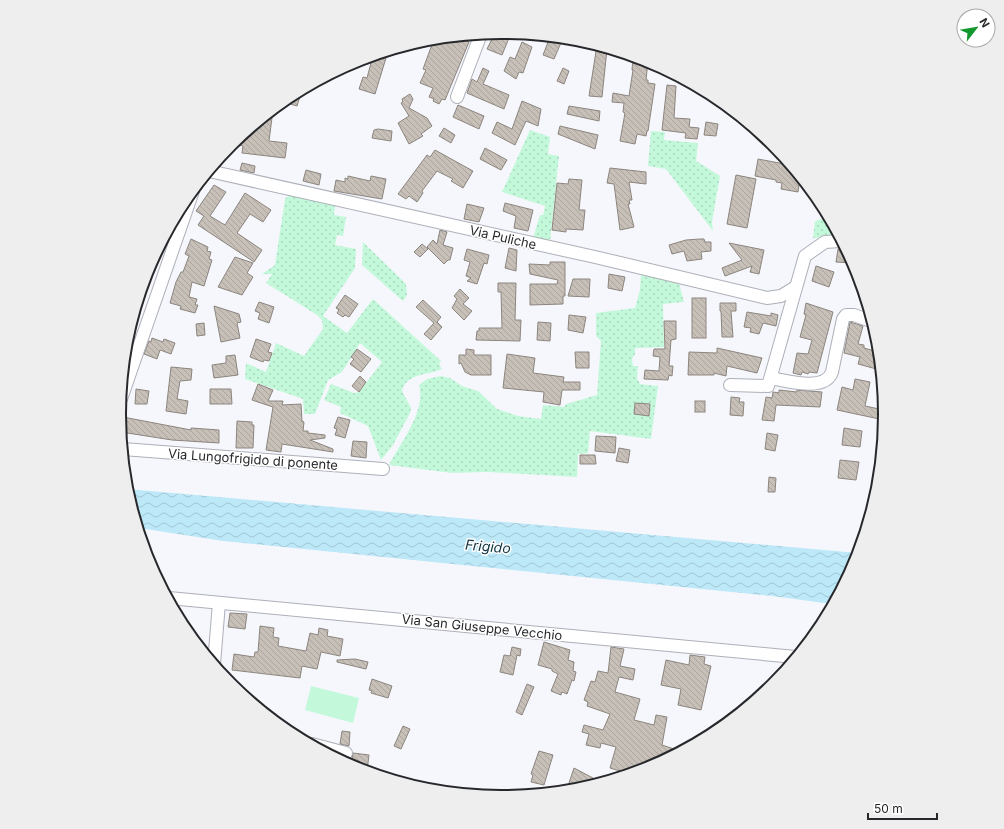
<svg xmlns="http://www.w3.org/2000/svg" width="1004" height="829" font-family="Inter,sans-serif">
<defs>
<pattern id="grass-dots" width="8" height="8" patternUnits="userSpaceOnUse"><rect width="8" height="8" fill="#c3f9da"/><path d="M2 2h.1M6 6h.1" fill="none" stroke="#a8d5bb" stroke-width="1.8" stroke-linecap="round"/></pattern>
<pattern id="water-waves" width="16" height="10" patternUnits="userSpaceOnUse"><rect width="16" height="10" fill="#bde8f8"/><path d="M0 5q4-4 8 0t8 0" fill="none" stroke="#a2c7d5"/></pattern>
<pattern id="building-back-hatch" width="6" height="6" patternUnits="userSpaceOnUse"><rect width="6" height="6" fill="#c7c0b8"/><path d="M-1 5l2 2M0 0l6 6M5-1l2 2" fill="none" stroke="#aba59e"/></pattern>
</defs>
<rect width="100%" height="100%" fill="#f6f7fd"/>
<g fill="url(#grass-dots)">
<polygon points="530,130 550,137 548,154 559,156 550,242 533,238 540,215 543,215 545,206 502,192"/>
<polygon points="651,131 665,132 664,140 698,143 696,161 720,176 712,222 713,231 666,169 648,166"/>
<path d="M289,195L335,206L334,215L346,217L343,236L337,235L335,245L356,249L355,268L323,316L347,333L373,299L441,361L439,364L442,369C429,375 406,373 402,391L411,408L410,413L393,445L381,460L368,426L340,413L341,407L324,400L331,384L354,393L359,392L382,362L360,343L342,372L328,380L315,414H304L303,399L245,379L246,363L266,372L276,343L304,356L323,329L322,320L317,315L266,283L272,274H262L275,265L285,199Z"/>
<polygon points="828,217 838,236 813,238 815,221"/>
<polygon points="363,242 406,284 407,295 403,301 362,265"/>
<path d="M641,275L679,283L684,302L663,304L664,347L635,348V354L632,359L633,366H638L637,378L640,384L658,386L651,439L590,431L588,453L578,454L577,477L488,472L452,473L389,465C401,442 426,412 419,385L427,379L441,376L450,378L462,386L478,391L497,409L518,416L541,419L543,405L564,407L566,404L597,395L601,341L596,336V313L635,308L640,290Z"/>
</g>
<polygon fill="#c3f9da" points="311,686 359,698 353,723 305,710"/>
<polygon fill="url(#water-waves)" points="127,489 858,553 855,561 832,604 772,596 223,541 139,528"/>
<g fill="url(#building-back-hatch)" stroke="#8c857e">
<polygon points="495,33 509,38 502,55 487,49"/>
<polygon points="455,37 469,42 445,100 442,99 439,104 433,101 434,99 429,97 433,88 420,83 426,70 423,69 434,39"/>
<polygon points="550,37 563,38 554,59 543,55"/>
<polygon points="522,42 532,47 523,73 519,72 516,79 504,71 510,57 515,59"/>
<polygon points="597,45 607,49 602,97 589,96"/>
<polygon points="377,55 386,58 375,94 359,89 363,77 367,78 372,59 376,60"/>
<polygon points="633,57 648,61 646,80 648,80 648,83 655,84 648,131 647,131 646,136 637,134 635,144 620,141 625,113 623,112 624,103 612,102 613,93 629,96 633,70 632,70"/>
<polygon points="483,68 489,71 483,84 509,95 504,109 467,93 472,79 477,82"/>
<polygon points="563,68 569,71 564,84 557,81"/>
<polygon points="667,85 676,86 674,118 690,119 689,127 699,128 697,139 685,138 686,133 662,130"/>
<polygon points="302,90 297,106 283,102 290,96"/>
<polygon points="410,94 413,99 409,108 427,118 432,126 421,134 423,136 409,144 398,123 409,116 401,103 403,102 402,99"/>
<polygon points="522,101 541,109 538,126 526,121 515,145 492,133 497,122 512,129"/>
<polygon points="458,105 484,116 479,129 453,117"/>
<polygon points="569,106 600,111 599,121 567,114"/>
<polygon points="273,110 269,141 287,143 285,158 242,153 243,146 233,143"/>
<polygon points="706,122 718,124 716,136 704,135"/>
<polygon points="560,126 598,135 595,149 558,134"/>
<polygon points="444,128 455,135 451,143 439,136"/>
<polygon points="378,129 392,131 391,141 372,138 374,130"/>
<polygon points="485,148 507,160 501,170 480,159"/>
<polygon points="435,150 473,171 463,188 451,181 453,179 437,171 422,191 423,193 417,202 409,196 406,199 398,194 427,155 430,157"/>
<polygon points="758,159 790,165 800,178 798,192 781,189 782,183 776,182 776,180 755,176"/>
<polygon points="242,163 255,166 254,173 240,170"/>
<polygon points="610,168 646,172 646,184 629,182 632,200 629,200 630,204 628,204 634,227 620,230 614,184 607,183"/>
<polygon points="306,170 321,174 319,185 303,181"/>
<polygon points="736,175 756,179 747,228 727,224"/>
<polygon points="348,176 370,181 371,176 386,179 382,199 334,191 336,180 345,182 345,178 348,179"/>
<polygon points="569,179 582,180 579,210 585,210 583,230 566,229 566,232 552,230 557,183 568,184"/>
<polygon points="214,185 226,192 210,216 225,225 245,193 271,210 263,222 250,214 237,233 262,250 254,262 198,225 204,216 196,211"/>
<polygon points="505,203 533,210 528,231 514,228 516,216 503,211"/>
<polygon points="467,204 484,208 479,222 464,219"/>
<polygon points="440,230 447,232 443,245 453,248 450,260 448,260 444,264 427,247 433,240 437,244"/>
<polygon points="191,239 208,247 207,251 211,252 209,259 212,260 204,286 192,282 189,297 197,299 195,305 198,305 195,313 180,309 181,306 170,303 176,282 181,272 183,272 189,256 185,254"/>
<polygon points="700,239 704,239 705,242 711,242 711,251 701,252 702,259 687,261 684,251 672,254 669,245 686,240"/>
<polygon points="729,243 764,250 759,274 750,272 752,266 725,276 722,268 742,260"/>
<polygon points="422,244 428,249 420,257 414,252"/>
<polygon points="509,248 517,250 516,271 505,268"/>
<polygon points="467,249 489,255 487,264 484,263 477,284 467,281 471,278 466,276 470,262 464,260"/>
<polygon points="838,249 845,249 853,263 836,262"/>
<polygon points="235,257 253,263 247,273 253,277 242,295 218,287"/>
<polygon points="550,262 565,262 565,296 563,296 563,304 530,305 530,284 557,284 558,280 530,274 529,264 550,265"/>
<polygon points="816,266 834,272 829,287 812,281"/>
<polygon points="609,274 625,277 622,291 608,288"/>
<polygon points="573,279 590,279 589,297 568,296"/>
<polygon points="498,283 516,283 515,320 521,320 520,341 476,340 477,331 479,331 479,328 502,328 501,292 498,292"/>
<polygon points="460,289 469,298 463,304 472,311 464,320 452,308 457,299 454,296"/>
<polygon points="345,295 358,304 349,317 345,315 343,317 337,313 339,310 336,308"/>
<rect x="692" y="298" width="14" height="40"/>
<polygon points="423,300 441,317 437,322 442,327 431,340 424,334 434,323 416,307"/>
<polygon points="259,302 274,307 269,323 258,319 260,313 255,311"/>
<polygon points="720,303 736,303 736,311 731,311 733,337 722,337 721,311 720,311"/>
<polygon points="806,303 833,312 817,373 809,372 808,374 802,372 801,375 793,373 797,353 808,354 812,340 800,337 806,315 804,314"/>
<polygon points="214,306 239,314 241,322 237,323 240,338 221,342"/>
<polygon points="747,312 771,316 771,313 778,315 776,326 763,323 759,334 750,332 751,328 744,327"/>
<polygon points="569,315 586,317 583,333 568,330"/>
<polygon points="664,321 676,321 676,339 671,340 669,366 673,366 672,376 669,375 668,380 644,379 645,370 659,371 660,357 653,356 654,349 665,349"/>
<polygon points="538,322 551,323 550,341 537,340"/>
<polygon points="850,322 863,326 858,344 864,345 864,348 878,352 880,370 858,364 860,357 844,353"/>
<polygon points="204,323 205,335 197,336 196,324"/>
<polygon points="152,338 163,342 164,339 175,343 171,354 160,350 157,359 144,354 149,341 151,342"/>
<polygon points="256,339 271,344 268,352 272,353 269,361 264,360 263,362 250,357"/>
<polygon points="717,348 762,358 757,373 727,366 726,376 714,373 714,375 688,375 689,352 717,353"/>
<polygon points="357,349 371,359 361,372 350,364 354,359 351,357"/>
<polygon points="466,349 474,350 474,355 491,355 491,375 471,375 465,372 461,363 459,364 459,355 466,355"/>
<polygon points="575,352 589,352 589,368 576,368"/>
<polygon points="507,354 535,358 533,373 564,377 563,382 580,382 580,390 562,390 560,405 543,402 544,392 503,388"/>
<polygon points="235,355 238,375 214,378 212,365 226,363 226,356"/>
<polygon points="171,367 192,369 191,380 180,381 177,399 188,401 186,414 166,411"/>
<polygon points="360,376 366,382 359,392 352,386"/>
<polygon points="855,379 870,382 865,406 884,410 884,420 837,410 842,387 853,390"/>
<polygon points="258,384 273,390 268,401 283,401 282,405 301,404 302,421 304,422 303,431 308,431 308,433 325,435 325,438 310,440 333,449 333,452 282,444 281,452 266,450 273,407 252,400"/>
<polygon points="136,389 149,391 147,404 135,404"/>
<polygon points="210,389 231,389 232,404 210,404"/>
<polygon points="779,390 797,392 797,390 822,392 820,407 776,405 774,421 762,420 766,397 772,398 773,392 779,393"/>
<polygon points="731,397 740,398 739,402 744,402 743,416 730,415"/>
<rect x="695" y="401" width="10" height="11"/>
<polygon points="635,403 650,404 649,416 634,414"/>
<polygon points="123,417 191,430 191,428 219,430 219,443 172,440 121,432"/>
<polygon points="338,417 350,420 345,438 335,435 337,429 334,428"/>
<polygon points="237,421 252,422 252,425 254,425 253,448 236,448"/>
<polygon points="844,428 862,431 860,447 842,445"/>
<polygon points="767,433 778,435 775,451 765,449"/>
<polygon points="596,436 616,437 615,453 595,451"/>
<polygon points="353,441 367,442 366,458 351,456"/>
<polygon points="619,448 630,450 628,463 616,461"/>
<polygon points="580,455 595,455 596,464 580,464"/>
<polygon points="840,460 859,462 856,480 838,478"/>
<polygon points="769,477 776,478 775,492 768,492"/>
<polygon points="230,613 247,614 245,629 228,627"/>
<polygon points="260,626 274,628 273,637 279,638 278,646 306,651 310,633 318,635 319,628 328,630 327,636 343,639 340,656 321,652 317,669 302,666 300,678 232,670 234,654 254,657 255,652 258,652"/>
<polygon points="544,642 570,650 568,660 574,662 573,671 576,672 574,681 572,680 567,694 562,692 561,695 551,691 558,674 552,671 552,669 538,665"/>
<polygon points="512,647 521,649 520,656 517,655 513,675 500,672 504,655 510,656"/>
<polygon points="611,647 624,649 620,666 635,669 633,680 619,677 615,692 640,699 634,720 654,725 656,715 667,717 662,745 680,751 648,768 630,774 610,768 616,747 601,743 600,748 586,745 589,734 582,732 584,725 603,730 610,714 587,706 588,702 584,700 591,681 595,682 598,671 608,673"/>
<polygon points="690,655 705,657 704,664 711,666 701,710 678,705 681,689 661,685 666,660 689,665"/>
<polygon points="355,659 368,662 366,669 337,662 337,660"/>
<polygon points="372,679 392,686 388,698 371,693 372,691 369,690"/>
<polygon points="527,684 534,687 522,715 516,712"/>
<polygon points="403,726 410,729 401,749 394,746"/>
<polygon points="342,731 350,732 349,746 340,744"/>
<polygon points="539,751 553,755 544,785 531,782 533,775 531,774"/>
<polygon points="353,753 369,755 367,771 351,765"/>
<polygon points="574,768 593,778 591,785 577,789 568,786"/>
</g>
<g fill="none" stroke-linecap="round" stroke-linejoin="round">
<defs>
<g id="minor">
<polyline points="457,97 481,34"/>
<polyline points="209,171 595,257 767,298 781,296 794,288"/>
<path d="M771,378C788,381 825,392 832,372L843,319L846,315H854L871,321"/>
<polyline points="730,385 768,386 805,256 825,242 841,241"/>
<polyline points="121,399 193,191"/>
<polyline points="123,449 383,469"/>
<polyline points="169,598 795,657"/>
<polyline points="214,664 219,603"/>
<polyline points="312,744 346,753"/>
</g>
</defs>
<use href="#minor" stroke="#adafb9" stroke-width="14"/>
<use href="#minor" stroke="#fff" stroke-width="12"/>
</g>
<g text-anchor="middle" dominant-baseline="central" stroke-width="3" stroke-linejoin="round" paint-order="stroke">
<g font-size="13" fill="#27282b" stroke="#fff">
<text transform="translate(503 237) rotate(13)">Via Puliche</text>
<text transform="translate(253 459) rotate(4)">Via Lungofrigido di ponente</text>
<text transform="translate(482 627) rotate(6)">Via San Giuseppe Vecchio</text>
</g>
<g font-size="14" font-style="italic" fill="#0e323e" stroke="#fff">
<text transform="translate(488 546) rotate(5)">Frigido</text>
</g>
</g>
<path d="M0 0H1004V829H0ZM501 39H503A375 375 0 0 1 878 414V415A375 375 0 0 1 503 790H501A375 375 0 0 1 126 415V414A375 375 0 0 1 501 39Z" fill="#eee" fill-rule="evenodd"/>
<path fill="none" stroke="#27282b" stroke-width="2" d="M501 39H503A375 375 0 0 1 878 414V415A375 375 0 0 1 503 790H501A375 375 0 0 1 126 415V414A375 375 0 0 1 501 39Z"/>
<g transform="translate(976 28) rotate(59)"><circle r="19" fill="#ffffff" stroke="#a9a9aa"/>
<path d="M0-3L7 15L0 10L-7 15Z" fill="#13982e"/>
<text y="-6" font-size="11" font-weight="bold" text-anchor="middle" fill="#27282b">N</text>
</g>
<path d="M868 813v6h69v-6" fill="none" stroke="#27282b" stroke-width="2"/>
<text x="874" y="813" font-size="12" fill="#27282b" stroke="#ffffff" stroke-width="3" paint-order="stroke">50 m</text>
</svg>
